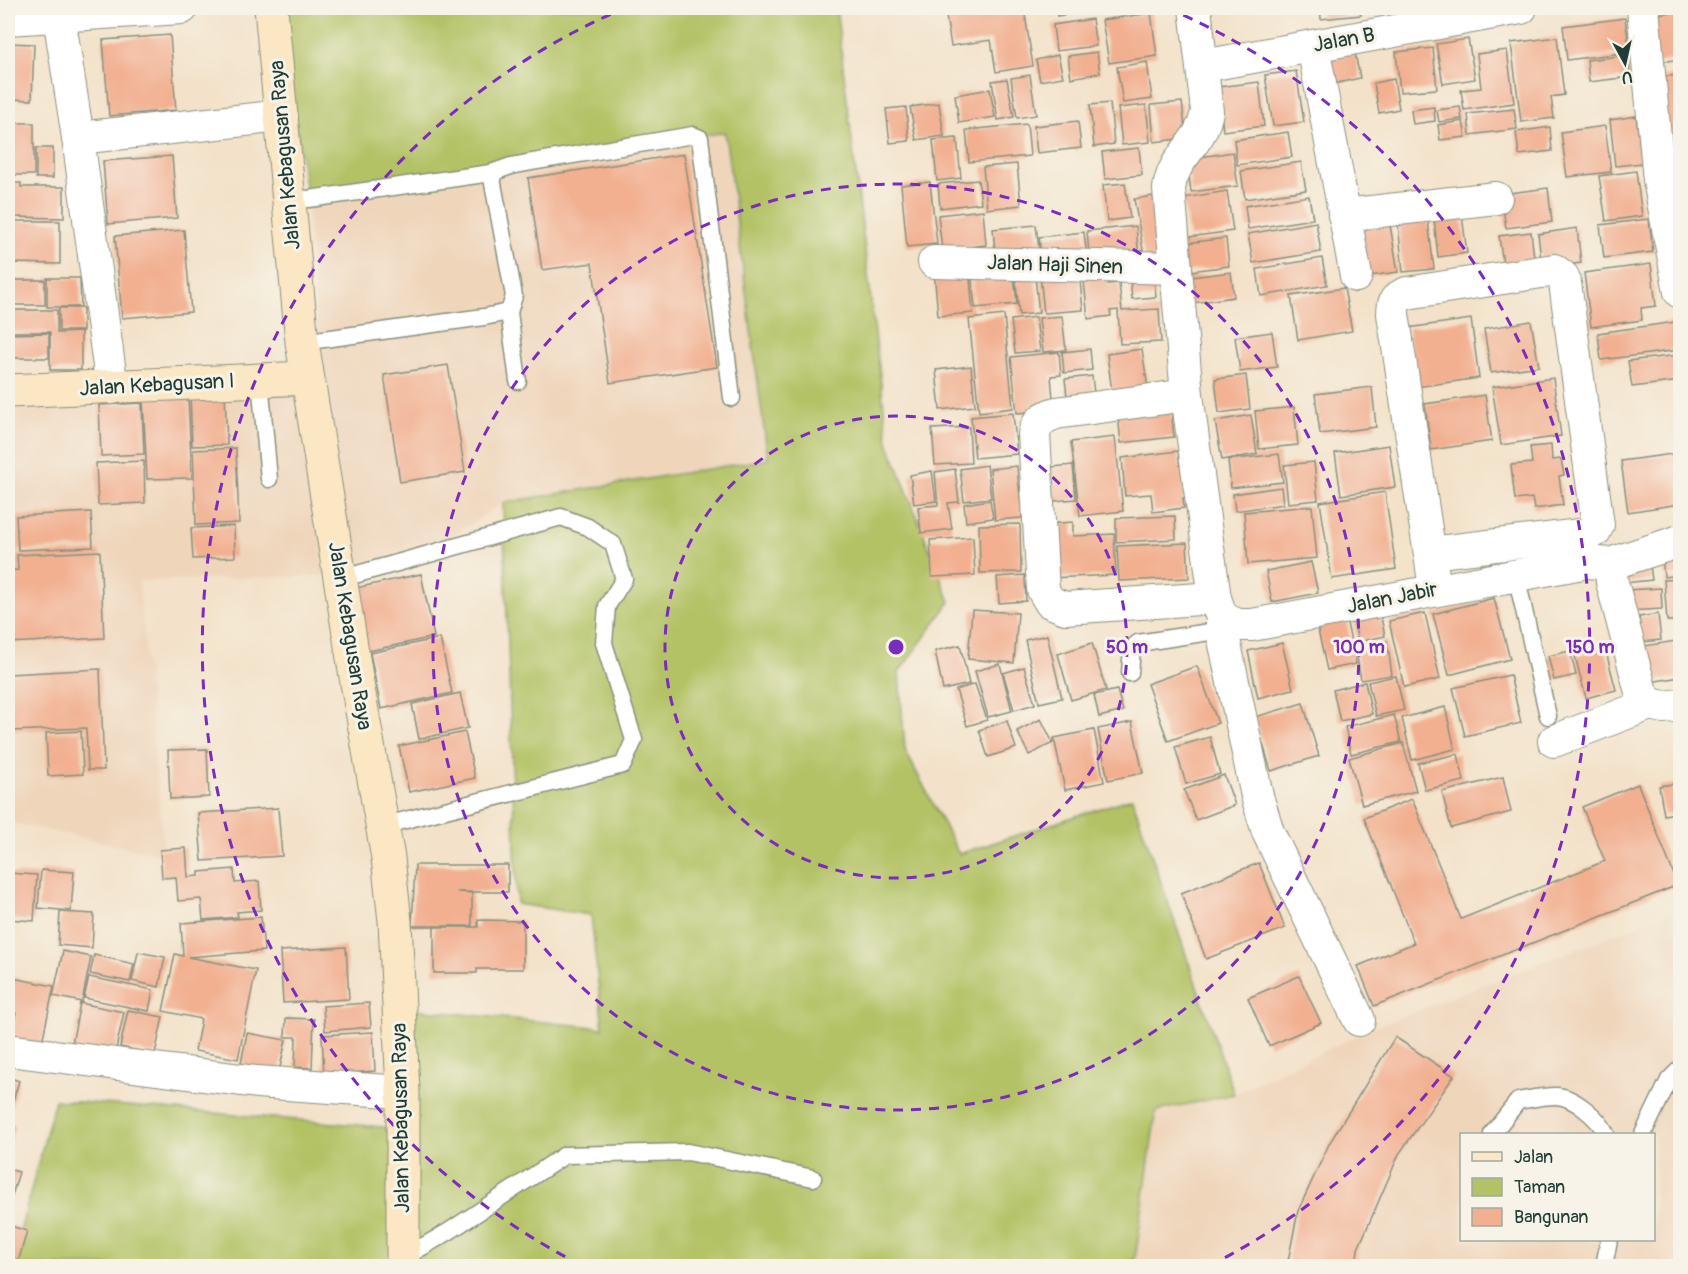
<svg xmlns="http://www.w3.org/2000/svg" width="1688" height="1274" font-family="Pangolin,sans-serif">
<rect width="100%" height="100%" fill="#f7f3e8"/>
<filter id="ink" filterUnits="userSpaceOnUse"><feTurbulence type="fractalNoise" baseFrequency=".0167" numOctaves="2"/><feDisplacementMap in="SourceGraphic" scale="12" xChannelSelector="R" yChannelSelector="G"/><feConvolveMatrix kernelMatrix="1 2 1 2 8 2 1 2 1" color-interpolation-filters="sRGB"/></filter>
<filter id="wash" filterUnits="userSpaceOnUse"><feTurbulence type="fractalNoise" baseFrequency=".008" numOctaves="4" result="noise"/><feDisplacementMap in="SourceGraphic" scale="24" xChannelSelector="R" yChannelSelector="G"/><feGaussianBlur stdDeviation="1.35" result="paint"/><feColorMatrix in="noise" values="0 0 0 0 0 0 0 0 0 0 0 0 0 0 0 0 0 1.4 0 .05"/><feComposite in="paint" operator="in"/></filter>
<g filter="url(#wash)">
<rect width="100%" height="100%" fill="#f3e2c9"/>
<g fill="#efd6bb" fill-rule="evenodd">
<polygon points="725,132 768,459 503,503 393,574 139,581 164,855 8,822 8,394 320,371 307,199"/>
<path d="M1680,909V1266H1110L1135,1260L1156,1110L1234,1094L1375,1027ZM1462,1134H1654V1240H1462Z"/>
</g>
<polygon fill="#b2c265" stroke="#68804c" stroke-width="1.5" points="279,8 836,8 888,442 950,602 899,672 905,750 959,854 1132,798 1234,1094 1156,1111 1135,1260 1110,1266 11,1266 55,1100 406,1129 403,1008 603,1028 591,915 517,904 503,503 768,459 725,132 307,199"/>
<g id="blocks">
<g fill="#f2b091">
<polygon points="964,8 1024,8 1033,66 996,72 991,40 951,46 945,10"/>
<polygon points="1056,8 1095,8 1095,9 1057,16"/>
<polygon points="1320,8 1376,8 1376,9 1361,10 1361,15 1321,19"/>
<polygon points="1680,11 1680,59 1654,63 1649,15"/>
<polygon points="1151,13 1157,56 1109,63 1102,20"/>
<polygon points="1625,18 1630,52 1567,60 1563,26"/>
<polygon points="1092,19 1096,46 1056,51 1053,25"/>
<polygon points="170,35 176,110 109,116 103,40"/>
<polygon points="1557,37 1564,95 1551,97 1554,118 1521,122 1511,43"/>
<polygon points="1468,39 1475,79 1443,84 1436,44"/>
<polygon points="8,43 34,44 32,100 8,99"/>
<polygon points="1433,48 1437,89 1400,92 1396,52"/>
<polygon points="1507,50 1514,103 1464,110 1461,90 1481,88 1477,54"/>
<polygon points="1097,52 1100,73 1071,78 1068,56"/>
<polygon points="1355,53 1360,78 1329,85 1324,59"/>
<polygon points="1058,55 1063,77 1040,81 1036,60"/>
<polygon points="1628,55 1630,77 1589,82 1587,60"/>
<polygon points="1147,62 1152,99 1123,103 1117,67"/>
<polygon points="1296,71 1304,122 1273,126 1265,75"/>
<polygon points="1030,75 1036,115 1017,118 1011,78"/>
<polygon points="1680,75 1680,140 1663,142 1657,77"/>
<polygon points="1007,79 1014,117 998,120 992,81"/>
<polygon points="1394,79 1399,109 1379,113 1374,83"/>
<polygon points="1259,82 1264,126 1223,131 1218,87"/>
<polygon points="990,89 995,117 959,123 955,95"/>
<polygon points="1182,102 1186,138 1154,142 1151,105"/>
<polygon points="939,103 944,136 916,140 910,107"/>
<polygon points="1110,103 1114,144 1094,147 1090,105"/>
<polygon points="1146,105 1150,142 1122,145 1118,108"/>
<polygon points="906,107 909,141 890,143 886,109"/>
<polygon points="1434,107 1435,121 1413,124 1411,110"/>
<polygon points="1460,107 1462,119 1439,122 1437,110"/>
<polygon points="1514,109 1517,129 1470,135 1468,114"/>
<polygon points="1636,116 1642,163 1615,166 1610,120"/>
<polygon points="1078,121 1081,148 1037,153 1034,126"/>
<polygon points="1463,121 1466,137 1440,140 1438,125"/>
<rect x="8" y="123" width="26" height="52"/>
<polygon points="1027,124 1030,156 969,162 966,130"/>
<polygon points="1605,126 1611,172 1567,177 1561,132"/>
<polygon points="1550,127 1552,151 1519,155 1516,132"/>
<polygon points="1288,132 1292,157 1237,165 1234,140"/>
<polygon points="957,138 961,178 937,181 933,140"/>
<rect x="36" y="148" width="17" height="30"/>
<polygon points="1139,148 1142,175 1105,179 1102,152"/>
<polygon points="1233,152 1238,186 1191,192 1187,159"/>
<polygon points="684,154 717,367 610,383 592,263 542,270 528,178"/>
<polygon points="172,156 177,218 108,224 103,161"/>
<polygon points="1680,156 1680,212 1665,158"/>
<polygon points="1301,162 1306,190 1245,199 1241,171"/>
<polygon points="1017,164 1021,205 987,209 983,167"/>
<polygon points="1636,171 1642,216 1606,221 1599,176"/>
<polygon points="978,180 981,203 940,208 938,184"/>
<polygon points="930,182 937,244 907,247 901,185"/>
<polygon points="8,183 21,183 21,187 64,187 64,218 8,217"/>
<polygon points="1125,183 1130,218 1107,221 1103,185"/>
<polygon points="1548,188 1552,222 1506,228 1501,194"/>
<polygon points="1227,191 1233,231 1189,237 1183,198"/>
<polygon points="1153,196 1163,258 1145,261 1134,199"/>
<polygon points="1309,196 1313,219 1248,229 1245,206"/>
<polygon points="983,210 986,245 942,250 938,215"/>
<polygon points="1462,215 1467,253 1438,257 1434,219"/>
<polygon points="1649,219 1653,252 1604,258 1600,225"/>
<polygon points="8,221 60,221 60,264 8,263"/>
<polygon points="1428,221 1434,269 1403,272 1398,224"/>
<polygon points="1316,222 1321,252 1253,263 1248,234"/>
<polygon points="1036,225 1040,257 996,261 993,229"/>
<polygon points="1390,225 1398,272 1363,277 1355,230"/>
<polygon points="1136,226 1139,258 1090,264 1087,231"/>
<polygon points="1577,228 1581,263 1542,268 1538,234"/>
<polygon points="184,230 191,312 122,318 115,236"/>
<polygon points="1084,232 1087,258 1042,263 1039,237"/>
<polygon points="1531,232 1535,266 1504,271 1499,236"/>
<polygon points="1226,238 1229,266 1183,272 1179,244"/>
<polygon points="1322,258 1327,285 1261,296 1257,269"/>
<polygon points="1651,264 1656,306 1641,308 1642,320 1591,327 1584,273"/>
<polygon points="1013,267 1017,304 975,308 971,271"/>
<polygon points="969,268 973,313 938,316 934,270"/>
<polygon points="1034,268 1039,313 1019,315 1015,270"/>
<polygon points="1106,270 1108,284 1119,283 1122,311 1159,309 1161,342 1120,344 1118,310 1110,311 1111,316 1088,319 1083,272"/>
<polygon points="1079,271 1083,310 1044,313 1040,275"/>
<polygon points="1231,272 1234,297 1186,304 1183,278"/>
<polygon points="1154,275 1156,297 1132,299 1130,278"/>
<polygon points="47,278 80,278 81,307 47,307"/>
<rect x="8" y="280" width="37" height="25"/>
<polygon points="1344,288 1352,331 1298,340 1291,296"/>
<rect x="59" y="308" width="24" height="23"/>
<polygon points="11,310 57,310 57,333 81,332 81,370 50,370 50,332 11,332"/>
<polygon points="1004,315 1013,408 979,412 969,319"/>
<polygon points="1062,316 1066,350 1043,352 1039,318"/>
<polygon points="1036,317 1040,351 1015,353 1011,320"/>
<polygon points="1471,319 1479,378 1416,387 1408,328"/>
<polygon points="8,321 10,321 10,334 49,333 49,358 8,358"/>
<polygon points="1531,321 1539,366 1491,373 1484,329"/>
<polygon points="1675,322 1679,350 1601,360 1598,333"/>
<polygon points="1272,332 1277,367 1240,372 1235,337"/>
<polygon points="1090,349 1092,370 1064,373 1062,352"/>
<polygon points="1142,349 1149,395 1113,400 1107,354"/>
<polygon points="1059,352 1061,375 1051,376 1054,410 1017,413 1011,357"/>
<polygon points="1678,355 1680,381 1632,387 1628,361"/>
<polygon points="448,365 465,472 400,482 384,375"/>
<polygon points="971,366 975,406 940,410 936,370"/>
<polygon points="1246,375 1250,409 1219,413 1215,379"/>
<polygon points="1092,376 1095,402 1068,405 1065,379"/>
<polygon points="1553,378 1561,436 1501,445 1492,387"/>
<polygon points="1372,387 1376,427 1320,434 1315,394"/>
<polygon points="225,391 227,445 192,446 190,393"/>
<polygon points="1485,395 1492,441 1431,450 1425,404"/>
<polygon points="188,397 192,478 147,479 143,399"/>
<polygon points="142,403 144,454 101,456 99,405"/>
<polygon points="1294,407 1298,445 1259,449 1255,411"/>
<polygon points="1171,409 1174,437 1121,443 1118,415"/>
<polygon points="1013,413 1017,454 975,458 971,417"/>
<polygon points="1251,415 1257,454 1222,460 1215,421"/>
<polygon points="969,427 971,463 935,465 932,429"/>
<polygon points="1115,437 1123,511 1080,516 1071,442"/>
<polygon points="1389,445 1395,487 1341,495 1335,453"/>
<polygon points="1551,445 1552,460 1561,459 1564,475 1559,476 1563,505 1534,509 1532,498 1515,500 1511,465 1532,463 1530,447"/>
<polygon points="236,448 239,523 196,525 193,450"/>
<polygon points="1178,451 1180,466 1191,465 1194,497 1183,498 1184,508 1153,512 1151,494 1125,496 1122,458"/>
<polygon points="1680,453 1680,504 1628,512 1621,461"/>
<polygon points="1279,454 1283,482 1231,488 1228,460"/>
<polygon points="144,461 145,503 98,505 96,463"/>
<polygon points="1314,462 1318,500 1288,503 1284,465"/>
<polygon points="987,465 991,498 964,501 960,469"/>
<polygon points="1073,465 1076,499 1044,502 1041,468"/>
<polygon points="1017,466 1022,518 995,520 990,469"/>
<polygon points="955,469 959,502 948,503 952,529 921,533 918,507 938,505 935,472"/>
<polygon points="932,471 936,501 914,504 910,475"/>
<polygon points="1281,487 1283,504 1235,511 1233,494"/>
<polygon points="1385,492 1396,569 1332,579 1320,502"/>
<polygon points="990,500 993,518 966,522 964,504"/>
<polygon points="1312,506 1317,558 1248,564 1244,512"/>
<polygon points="91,512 93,547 18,550 16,516"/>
<polygon points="1175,516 1176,539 1116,542 1116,518"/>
<polygon points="1073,522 1073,536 1114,534 1116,575 1049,578 1046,524"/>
<polygon points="1020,524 1021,572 980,573 979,525"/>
<polygon points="234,526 235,557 193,559 191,528"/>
<polygon points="973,537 975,575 932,577 930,540"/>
<polygon points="1187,543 1189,578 1119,581 1117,546"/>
<polygon points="100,551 104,638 8,643 8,571 18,570 17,555"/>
<polygon points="1680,553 1680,575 1664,577 1662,554"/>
<polygon points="1311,562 1318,593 1272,602 1266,571"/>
<polygon points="1650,565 1652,580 1624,583 1623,568"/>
<polygon points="421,574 434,637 364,652 351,589"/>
<polygon points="1025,575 1026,601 999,603 997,577"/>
<polygon points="1680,579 1680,621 1667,621 1664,580"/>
<polygon points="1661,588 1662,609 1628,611 1626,590"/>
<polygon points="1494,598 1510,659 1449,675 1433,614"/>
<polygon points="1379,608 1385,636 1358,642 1352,613"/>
<polygon points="972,610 1018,613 1014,663 968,659"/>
<polygon points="1425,613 1440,679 1404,687 1389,621"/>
<polygon points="1658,614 1661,640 1642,642 1639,617"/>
<polygon points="1346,619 1356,664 1327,670 1317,626"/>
<polygon points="1676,626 1680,626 1680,658 1679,659"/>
<polygon points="1047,635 1062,698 1039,703 1025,640"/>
<polygon points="440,638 452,693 381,709 370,653"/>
<polygon points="1387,641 1392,675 1361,680 1355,646"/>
<polygon points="1676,641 1679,661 1680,660 1680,677 1650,682 1644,646"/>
<polygon points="1092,643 1106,690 1071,700 1058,654"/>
<polygon points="1282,643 1293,689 1258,698 1248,651"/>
<polygon points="960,645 969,684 943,690 935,651"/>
<polygon points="1605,648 1616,690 1586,698 1575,656"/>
<polygon points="1570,651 1576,675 1554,680 1548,656"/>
<polygon points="1000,664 1012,711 988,717 975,671"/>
<polygon points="1197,666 1218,723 1168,741 1147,684"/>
<polygon points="1024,667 1035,704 1014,710 1003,673"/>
<polygon points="100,669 104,770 88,770 86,728 11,731 9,674"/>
<polygon points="1510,675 1521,723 1465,736 1453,688"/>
<polygon points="1396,676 1404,710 1376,716 1368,682"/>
<polygon points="1365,682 1372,714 1340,721 1333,690"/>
<polygon points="975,684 987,720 967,726 956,690"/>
<polygon points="1117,690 1123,711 1099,717 1094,695"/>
<polygon points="460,693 468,728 419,739 412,704"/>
<polygon points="1303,703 1319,756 1271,771 1255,717"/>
<polygon points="1445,707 1455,749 1412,760 1402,718"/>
<polygon points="1394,715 1401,742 1351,754 1345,727"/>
<polygon points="1041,719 1053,743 1029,755 1017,731"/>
<polygon points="1007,721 1016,748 988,757 979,730"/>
<polygon points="1132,722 1143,773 1108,780 1098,729"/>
<polygon points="1094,730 1104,782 1065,790 1054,738"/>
<polygon points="81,731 83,774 48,776 46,733"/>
<polygon points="465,732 475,778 409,792 399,746"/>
<polygon points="1210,737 1220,774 1186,784 1175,747"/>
<polygon points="1403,743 1416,791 1362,805 1349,758"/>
<polygon points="207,749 209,797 170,799 168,750"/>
<polygon points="1458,754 1464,781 1425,790 1418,763"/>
<polygon points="1224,775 1235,805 1196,820 1184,790"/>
<polygon points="1503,777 1511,812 1451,828 1442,792"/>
<polygon points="1680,783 1680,812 1664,815 1659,786"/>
<polygon points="1638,784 1678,885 1374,1006 1358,966 1414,943 1364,818 1412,799 1461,919 1605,861 1582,807"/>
<polygon points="278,808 282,856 202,861 198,813"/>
<polygon points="186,848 188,877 199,876 199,872 234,869 235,883 259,881 261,910 237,912 238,917 203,920 201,899 178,901 176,877 162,878 160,850"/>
<polygon points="1259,863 1285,928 1206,959 1181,893"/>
<polygon points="415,865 508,865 508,892 457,892 472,893 472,926 412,926"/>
<polygon points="41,870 74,872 71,911 38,908"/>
<polygon points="8,873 37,875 34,921 8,919"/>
<polygon points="60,912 94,914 92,948 58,945"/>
<polygon points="261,917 264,951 188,957 256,970 238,1059 195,1051 201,1019 163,1011 175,954 183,956 181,923"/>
<polygon points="478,920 523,921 523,969 477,969 477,973 434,973 434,927 478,927"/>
<polygon points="346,947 349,999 283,1003 280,951"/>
<polygon points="63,951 91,957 82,1002 53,996"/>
<polygon points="138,952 165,957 159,987 132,981"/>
<polygon points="94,955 134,964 130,982 90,974"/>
<polygon points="1299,976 1321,1023 1269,1046 1248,998"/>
<polygon points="8,977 54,986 41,1047 10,1041 16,1013 8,1011"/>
<polygon points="89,977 153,990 149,1011 84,998"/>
<polygon points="80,1003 124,1012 114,1058 71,1049"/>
<polygon points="369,1003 371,1027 325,1031 323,1006"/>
<polygon points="128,1010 163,1017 155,1054 120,1047"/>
<polygon points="286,1018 314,1019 312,1068 295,1067 296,1037 285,1037"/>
<polygon points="373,1032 375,1071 324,1075 322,1035"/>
<polygon points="247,1033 286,1040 277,1081 239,1073"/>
<polygon points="1395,1037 1454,1076 1399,1154 1358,1249 1356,1266 1287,1266 1298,1211 1330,1142"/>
<polygon points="8,1077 19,1081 8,1117"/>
<polygon points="8,1123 15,1126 8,1149"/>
<polygon points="8,1169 19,1172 8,1209"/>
<polygon points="8,1225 27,1231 17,1266 8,1266"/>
</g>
</g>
</g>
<g filter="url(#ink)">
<use href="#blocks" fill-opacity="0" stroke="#89907e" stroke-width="1.5"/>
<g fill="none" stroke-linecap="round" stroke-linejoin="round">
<defs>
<g id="lane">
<polyline points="491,173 511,166 532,162 693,135 700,138 732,398"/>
<polyline points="289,198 309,199 491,173 514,296 509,312 484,317 302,342"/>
<polyline points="509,312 518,381"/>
<polyline points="260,380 269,479"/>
<polyline points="1516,575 1548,716"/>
<polyline points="340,579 561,517 588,527 613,544 624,579 607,606 604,643 634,740 623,765 382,826"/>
<polyline points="1130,673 1132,648 1138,643 1222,630"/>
<path d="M1492,1134L1518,1101C1530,1099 1543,1096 1556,1096C1573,1096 1600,1119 1606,1134"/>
<polyline points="1643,1134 1669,1080 1680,1069"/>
<polyline points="403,1258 448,1232 565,1155 688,1152 813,1178"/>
<polyline points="1604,1266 1609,1240"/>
</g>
<g id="street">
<path d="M1195,8L1207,111C1202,145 1173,155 1169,189L1187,395L1215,598L1222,618V630L1257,796L1268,832L1359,1020"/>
<polyline points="1643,8 1659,180 1680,292"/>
<polyline points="59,16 78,138 112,388"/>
<polyline points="8,19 182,8"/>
<polyline points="1313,46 1356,276"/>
<polyline points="1203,66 1521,8"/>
<polyline points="78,138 282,116"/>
<polyline points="1344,215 1496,198"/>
<polyline points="934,262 1176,268"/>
<path d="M1187,395L1056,413C1044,417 1037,421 1034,434L1043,590L1050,602L1065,608L1215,598"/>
<path d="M1430,553L1588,534L1595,531L1598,525L1565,283L1563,277L1554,270L1407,293C1395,297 1393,302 1393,314L1432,568L1435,589"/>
<polyline points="1610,564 1680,541"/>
<polyline points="1222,618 1238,625 1252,625 1588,562 1610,564 1612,582 1641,692 1650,704 1664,707 1680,705"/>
<polyline points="1554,741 1650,704"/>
<polyline points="8,1050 257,1082 403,1092"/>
</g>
<g id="secondary">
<polyline points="271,8 302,342 357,683 388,858 395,921 403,1092 403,1266"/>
<polyline points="8,391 307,378"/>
</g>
</defs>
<use href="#lane" stroke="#89907e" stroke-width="19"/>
<use href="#street" stroke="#89907e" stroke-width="34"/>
<use href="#secondary" stroke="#89907e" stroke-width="35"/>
<use href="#lane" stroke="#fff" stroke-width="16"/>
<use href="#street" stroke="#fff" stroke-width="32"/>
<use href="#secondary" stroke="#fbe7c3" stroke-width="33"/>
</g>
</g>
<g fill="none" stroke="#7b2cbf" stroke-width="3" stroke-dasharray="10 8">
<circle cx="896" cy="647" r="231"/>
<circle cx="896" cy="647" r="463"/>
<path d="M581 1265A694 694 0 0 1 625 8M1167 8A694 694 0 0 1 1211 1265"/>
</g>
<g text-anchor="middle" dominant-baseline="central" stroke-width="6" stroke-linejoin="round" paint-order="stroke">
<g font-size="21" fill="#1f3d34" stroke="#f7f3e8">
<text transform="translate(1344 40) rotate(-10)">Jalan B</text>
<text transform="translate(285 155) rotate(-95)">Jalan Kebagusan Raya</text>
<text transform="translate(1055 265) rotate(2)">Jalan Haji Sinen</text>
<text transform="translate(157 385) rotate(-3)">Jalan Kebagusan I</text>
<text transform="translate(1392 598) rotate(-11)">Jalan Jabir</text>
<text transform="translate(350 636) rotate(81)">Jalan Kebagusan Raya</text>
<text transform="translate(401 1118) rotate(-91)">Jalan Kebagusan Raya</text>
</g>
</g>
<circle cx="896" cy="647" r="9" fill="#7b2cbf" stroke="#f7f3e8" stroke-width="3"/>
<g font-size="18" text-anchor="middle" font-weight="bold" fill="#7b2cbf" stroke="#f7f3e8" stroke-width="6" stroke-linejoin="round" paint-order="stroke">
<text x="1127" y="653">50 m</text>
<text x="1359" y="653">100 m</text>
<text x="1590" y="653">150 m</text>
</g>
<rect width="1688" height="1274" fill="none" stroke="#f7f3e8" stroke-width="30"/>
<rect x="1460" y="1133" width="195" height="108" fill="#f7f3e8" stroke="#a1aaa0" stroke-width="1.5"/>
<rect x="1472" y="1152" width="30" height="9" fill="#fbe7c3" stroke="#a1aaa0" stroke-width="1.5"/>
<text x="1514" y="1163" font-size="18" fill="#1f3d34">Jalan</text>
<rect x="1472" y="1178" width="30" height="18" fill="#b2c265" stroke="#a1aaa0" stroke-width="1.5"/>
<text x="1514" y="1193" font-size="18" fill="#1f3d34">Taman</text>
<rect x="1472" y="1208" width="30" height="18" fill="#f2b091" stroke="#a1aaa0" stroke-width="1.5"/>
<text x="1514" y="1223" font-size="18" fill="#1f3d34">Bangunan</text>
<g transform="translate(1625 63) rotate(172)" stroke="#f7f3e8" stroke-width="4.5" paint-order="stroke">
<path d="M0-4.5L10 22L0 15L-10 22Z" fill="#1f3d34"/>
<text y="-9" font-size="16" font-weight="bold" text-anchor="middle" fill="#1f3d34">U</text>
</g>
</svg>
